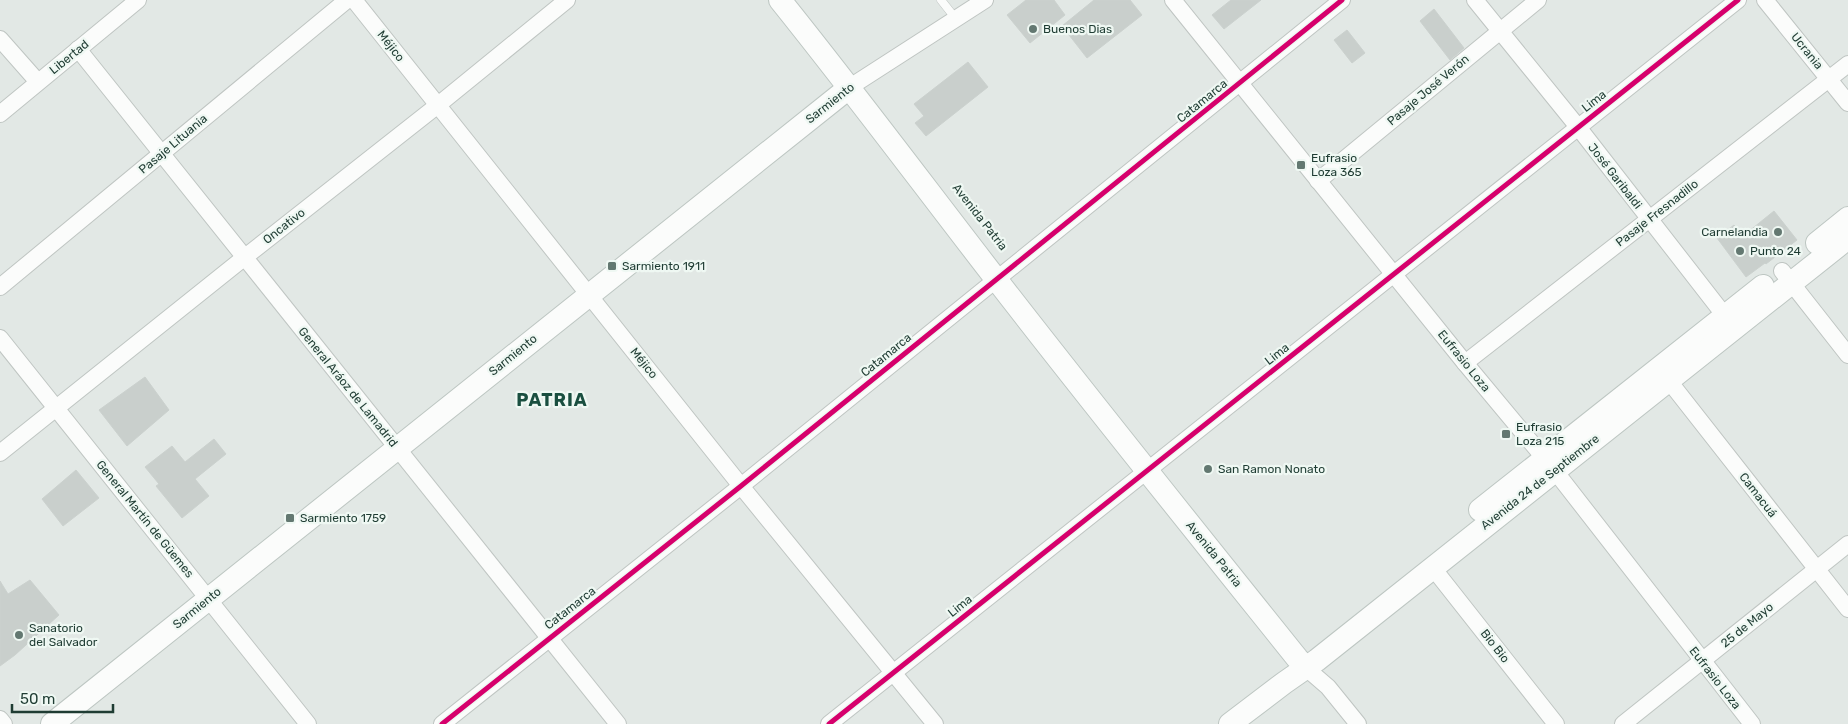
<svg xmlns="http://www.w3.org/2000/svg" width="1848" height="724" font-family="Rubik,sans-serif">
<rect width="100%" height="100%" fill="#e2e8e5"/>
<g fill="#c9cfcc" stroke="#cbd1ce">
<polygon points="1026,0 1054,0 1065,15 1030,43 1007,15"/>
<polygon points="1094,0 1130,0 1142,15 1087,58 1062,26"/>
<polygon points="1231,0 1261,0 1224,29 1212,15"/>
<polygon points="1434,9 1464,48 1450,60 1420,21"/>
<polygon points="1347,30 1365,53 1352,63 1334,40"/>
<polygon points="968,62 988,87 926,136 915,123 924,116 914,104"/>
<polygon points="1774,211 1797,240 1766,264 1765,263 1746,277 1717,238 1734,225 1743,236"/>
<polygon points="145,377 169,410 127,446 99,410"/>
<polygon points="214,439 226,454 195,479 209,496 182,518 156,486 159,484 145,467 172,446 185,462"/>
<polygon points="76,470 99,498 63,526 42,499"/>
<polygon points="30,580 59,615 15,655 0,666 0,581 8,594"/>
</g>
<g fill="none" stroke-linecap="round" stroke-linejoin="round">
<defs>
<polyline id="service" points="941,0 956,19"/>
<g id="minor">
<polyline points="354,0 741,486 935,724"/>
<polyline points="1173,0 1465,363 1555,471 1752,724"/>
<polyline points="1475,0 1578,127 1732,325"/>
<polyline points="1765,0 1848,103"/>
<polyline points="0,39 38,82"/>
<polyline points="78,49 618,724"/>
<polyline points="850,87 985,0"/>
<polyline points="0,114 138,0"/>
<polyline points="1318,181 1538,0"/>
<polyline points="1782,271 1848,355"/>
<polyline points="0,287 347,0"/>
<polyline points="0,338 308,724"/>
<polyline points="1465,363 1848,64"/>
<polyline points="1669,381 1848,609"/>
<polyline points="0,453 245,257 438,105 567,0"/>
<polyline points="1433,568 1556,724"/>
<polyline points="1306,668 1328,687 1358,724"/>
<polyline points="0,719 4,724"/>
<polyline points="442,724 741,486 1342,0"/>
<polyline points="829,724 1738,0"/>
<polyline points="1623,724 1848,544"/>
</g>
<g id="secondary">
<path d="M780,0C854,92 924,186 996,279C1095,407 1196,532 1297,658L1306,668"/>
<polyline points="1817,243 1848,218"/>
<polyline points="1480,510 1763,286"/>
<polyline points="52,724 850,87"/>
<polyline points="1230,724 1284,683 1317,660 1848,238"/>
</g>
</defs>
<use href="#service" stroke="#bfc5c2" stroke-width="9"/>
<use href="#minor" stroke="#bfc5c2" stroke-width="18"/>
<use href="#secondary" stroke="#bdc6c2" stroke-width="24"/>
<use href="#service" stroke="#fbfcfb" stroke-width="8"/>
<use href="#minor" stroke="#fbfcfb" stroke-width="16"/>
<use href="#secondary" stroke="#fbfcfb" stroke-width="22"/>
<defs>
<g id="cycleway">
<polyline points="442,724 741,486 1342,0"/>
<polyline points="829,724 1738,0"/>
</g>
</defs>
<use href="#cycleway" stroke="#eff8f3" stroke-width="8"/>
<use href="#cycleway" stroke="#d6006c" stroke-width="5"/>
</g>
<g fill="#637871" stroke="#eff8f3" stroke-width="2">
<circle cx="1033" cy="29" r="5"/>
<rect x="1296" y="160" width="10" height="10" rx="2.5"/>
<circle cx="1778" cy="232" r="5"/>
<circle cx="1740" cy="251" r="5"/>
<rect x="607" y="261" width="10" height="10" rx="2.5"/>
<rect x="1501" y="429" width="10" height="10" rx="2.5"/>
<circle cx="1208" cy="469" r="5"/>
<rect x="285" y="513" width="10" height="10" rx="2.5"/>
<circle cx="19" cy="635" r="5"/>
</g>
<g text-anchor="middle" dominant-baseline="central" stroke-width="4.5" stroke-linejoin="round" paint-order="stroke">
<g font-size="12" fill="#1f3c33" stroke="#eff8f3" text-anchor="start">
<text x="1043" y="29">Buenos Dias</text>
<text x="1311" y="158">Eufrasio<tspan x="1311" dy="14">Loza 365</tspan></text>
<text x="1768" y="232" text-anchor="end">Carnelandia</text>
<text x="1750" y="251">Punto 24</text>
<text x="622" y="266">Sarmiento 1911</text>
<text x="1516" y="427">Eufrasio<tspan x="1516" dy="14">Loza 215</tspan></text>
<text x="1218" y="469">San Ramon Nonato</text>
<text x="300" y="518">Sarmiento 1759</text>
<text x="29" y="628">Sanatorio<tspan x="29" dy="14">del Salvador</tspan></text>
</g>
<g font-size="12" fill="#1f3c33" stroke="#eff8f3">
<text transform="translate(391 46) rotate(52)">Méjico</text>
<text transform="translate(1807 51) rotate(51)">Ucrania</text>
<text transform="translate(69 57) rotate(-39)">Libertad</text>
<text transform="translate(1428 90) rotate(-40)">Pasaje José Verón</text>
<text transform="translate(1202 101) rotate(-39)">Catamarca</text>
<text transform="translate(1594 101) rotate(-38)">Lima</text>
<text transform="translate(830 103) rotate(-38)">Sarmiento</text>
<text transform="translate(173 144) rotate(-40)">Pasaje Lituania</text>
<text transform="translate(1615 176) rotate(52)">José Garibaldi</text>
<text transform="translate(1657 213) rotate(-38)">Pasaje Fresnadillo</text>
<text transform="translate(980 217) rotate(52)">Avenida Patria</text>
<text transform="translate(284 226) rotate(-38)">Oncativo</text>
<text transform="translate(1277 354) rotate(-38)">Lima</text>
<text transform="translate(513 355) rotate(-39)">Sarmiento</text>
<text transform="translate(886 355) rotate(-39)">Catamarca</text>
<text transform="translate(1464 361) rotate(51)">Eufrasio Loza</text>
<text transform="translate(644 363) rotate(51)">Méjico</text>
<text transform="translate(348 387) rotate(51)">General Aráoz de Lamadrid</text>
<text transform="translate(1540 482) rotate(-38)">Avenida 24 de Septiembre</text>
<text transform="translate(1758 495) rotate(52)">Camacuá</text>
<text transform="translate(145 519) rotate(51)">General Martín de Güemes</text>
<text transform="translate(1214 554) rotate(51)">Avenida Patria</text>
<text transform="translate(960 606) rotate(-39)">Lima</text>
<text transform="translate(197 608) rotate(-39)">Sarmiento</text>
<text transform="translate(570 608) rotate(-38)">Catamarca</text>
<text transform="translate(1747 625) rotate(-39)">25 de Mayo</text>
<text transform="translate(1495 646) rotate(52)">Bio Bio</text>
<text transform="translate(1715 678) rotate(52)">Eufrasio Loza</text>
</g>
<g font-size="18" font-weight="bold" letter-spacing="1" fill="#1a4f40" stroke="#eff8f3">
<text x="552" y="400">PATRIA</text>
</g>
</g>
<path d="M12 704v8h101v-8" fill="none" stroke="#1f3c33" stroke-width="2.5"/>
<text x="20" y="704" font-size="15" fill="#1f3c33" stroke="#eff8f3" stroke-width="4" paint-order="stroke">50 m</text>
</svg>
